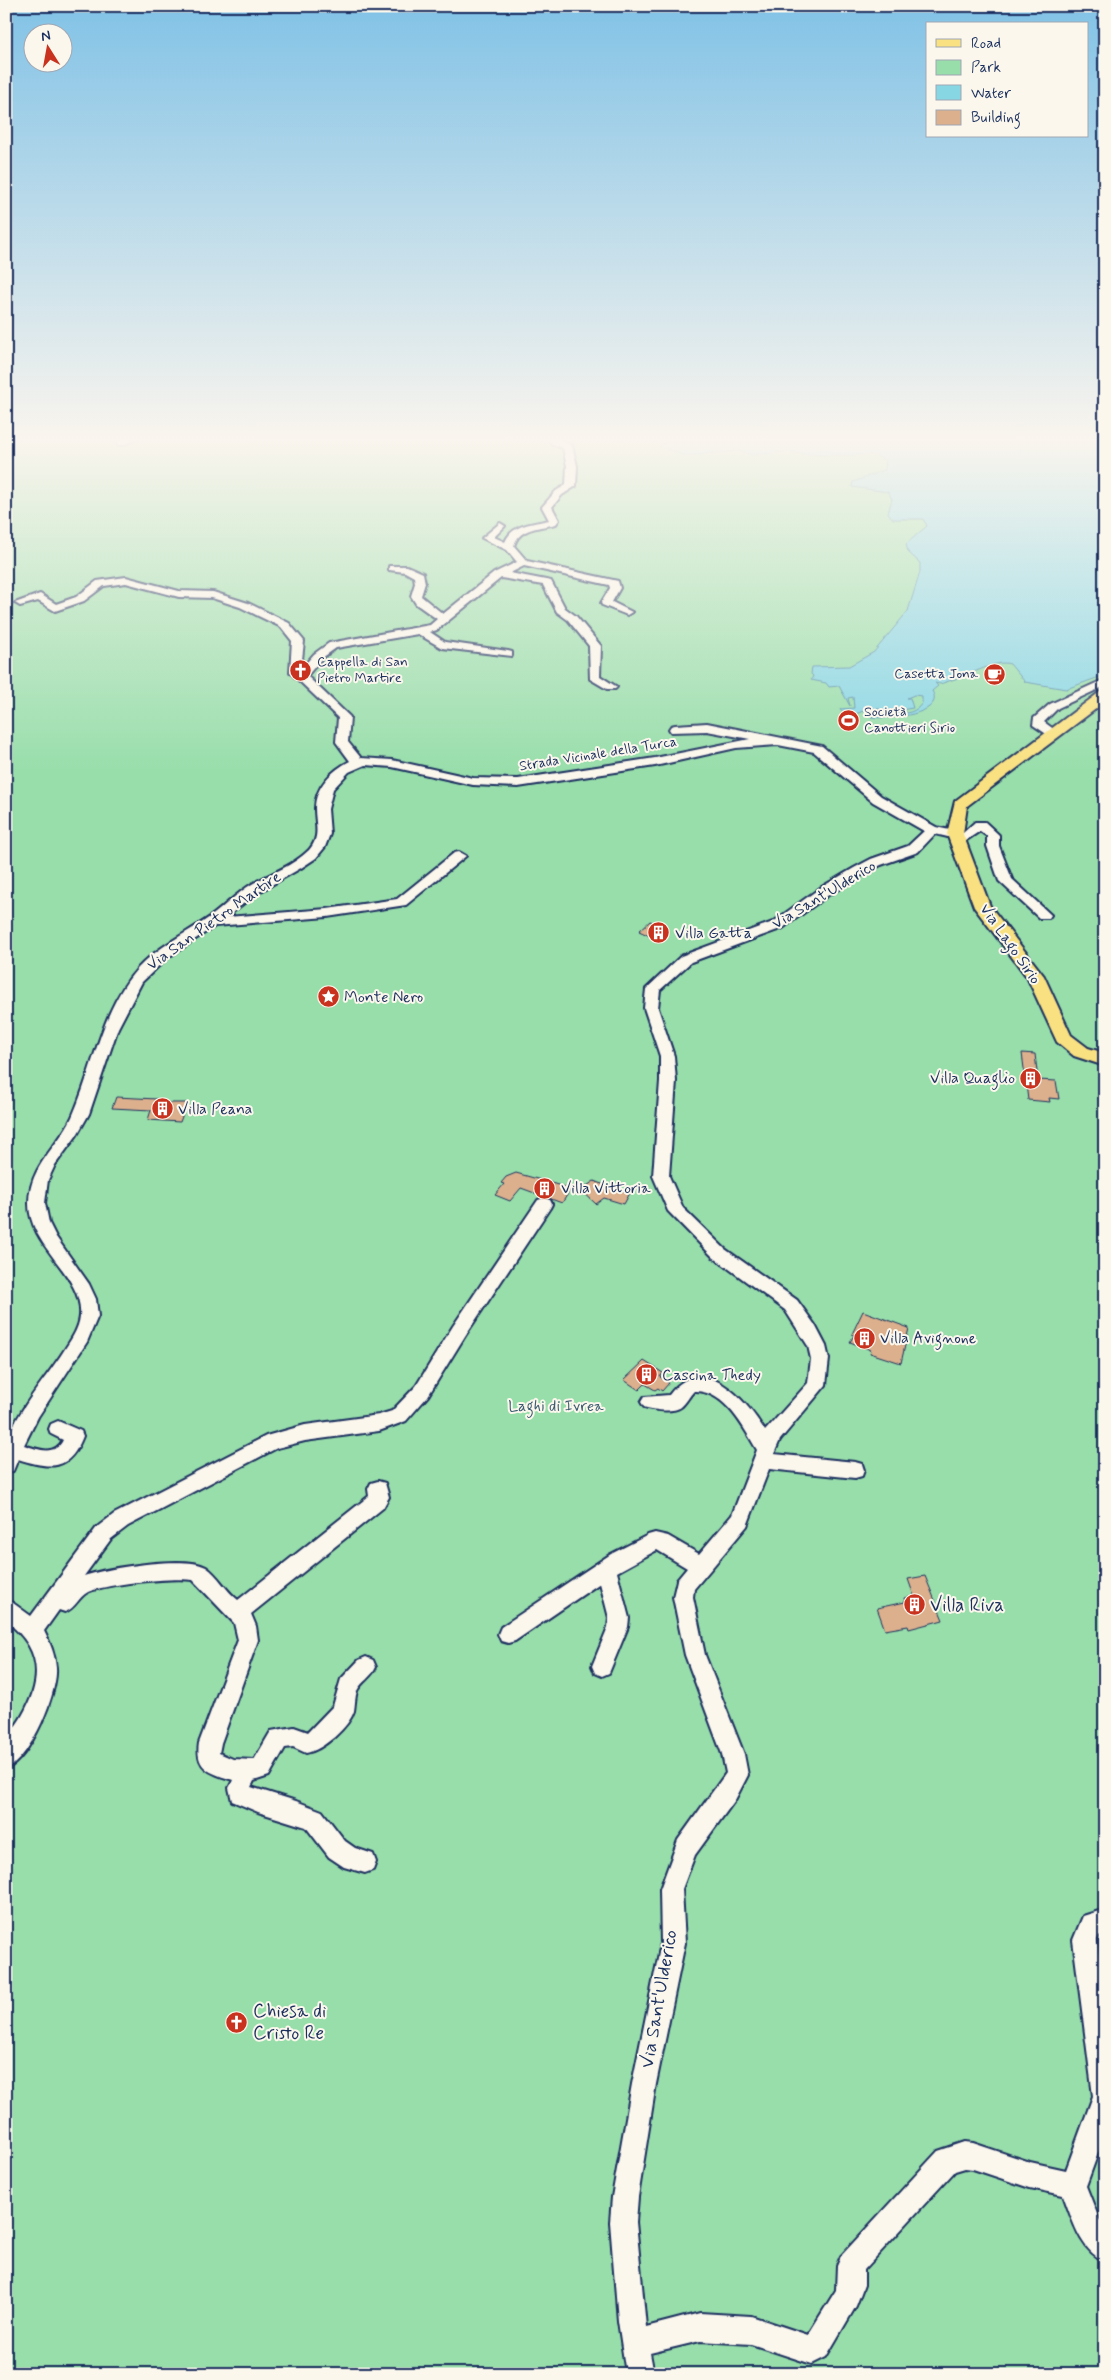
<svg xmlns="http://www.w3.org/2000/svg" width="1111" height="2380" font-family="Mynerve,sans-serif">
<rect width="100%" height="100%" fill="#f5e9d9"/>
<filter id="ink" filterUnits="userSpaceOnUse"><feTurbulence type="fractalNoise" baseFrequency=".02" numOctaves="2"/><feDisplacementMap in="SourceGraphic" scale="10" xChannelSelector="R" yChannelSelector="G"/><feConvolveMatrix kernelMatrix="1 2 1 2 8 2 1 2 1" color-interpolation-filters="sRGB"/></filter>
<g filter="url(#ink)">
<rect fill="#98deab" stroke="#5a8684" x="6" y="438" width="1099" height="1936"/>
<path fill="#87d6e4" stroke="#5c93ae" d="M666,438H1105V675L1066,689L1025,682L1010,664C995,659 972,676 958,676V678L940,684L935,683L938,686L932,691C947,715 885,720 871,717C886,707 910,722 922,703V696L914,695L907,698H910L913,708L895,711L870,708L856,714L841,711L840,709L854,708L853,697L848,698L850,706L839,686L829,687L826,683L811,680L813,676L811,674L812,667L849,666L874,652L908,611L920,572V563L908,552L906,544L927,526L923,519H893L888,513L892,499L888,492L852,487L853,482L885,470L886,461L875,455H819L784,452L752,455L738,451L685,456L661,447Z"/>
<g fill="#dcb08d" stroke="#1b2f5e">
<polygon points="650,921 666,928 654,938 639,931"/>
<polygon points="1022,1053 1035,1054 1038,1080 1056,1081 1059,1099 1049,1098 1050,1102 1028,1100"/>
<polygon points="116,1097 157,1099 156,1103 187,1103 180,1122 148,1120 151,1110 112,1108"/>
<polygon points="516,1173 548,1182 571,1189 562,1203 521,1188 510,1201 495,1195 504,1184 501,1183 506,1177"/>
<polygon points="594,1181 599,1183 630,1193 624,1204 604,1198 596,1204 581,1190"/>
<polygon points="863,1311 909,1328 901,1363 870,1353 871,1350 850,1342 854,1335 852,1334"/>
<polygon points="644,1361 663,1373 660,1377 669,1383 662,1391 658,1388 655,1390 645,1384 639,1390 624,1380"/>
<polygon points="925,1576 943,1620 909,1629 908,1626 885,1630 877,1608 905,1602 904,1598 914,1596 908,1579"/>
</g>
<g fill="none" stroke-linecap="round" stroke-linejoin="round">
<defs>
<g id="minor">
<polygon points="124,438 136,438 124,445 118,445 118,441"/>
<path d="M548,438H557L572,446L577,466L576,486L562,495L552,507L559,520L556,524C541,528 519,527 514,546L527,561L618,581L620,588L612,602L632,612L627,615L602,605L601,603L610,588L609,585L524,566L510,573L551,581L565,608L576,616L601,646L600,676L617,687L615,689H607L590,679L589,646L568,620L557,612L543,585L501,578L437,630L430,632L445,642L508,651L512,652V656L442,648L418,634L336,648L322,658L307,676L350,717L348,742L361,758L392,760L473,778L518,779L655,758L750,739L707,731L671,732L669,729L671,726L675,725L707,723L822,746L881,796L936,827L963,833L975,822H985L999,835V846L1012,879L1051,915L1049,918H1039L999,881L987,846V836L980,831L965,841L935,834L918,852L881,865L864,874L830,894L783,928L691,962L660,990L658,1008L674,1056L676,1081L669,1176L683,1208L725,1249L797,1300L815,1325L826,1346L829,1359L826,1385L780,1440L774,1454L855,1462L862,1464L864,1470L862,1476L855,1478L769,1469L747,1526L694,1589L693,1597L705,1655L744,1754L748,1775L735,1800L695,1855L682,1889L685,1943L656,2084L638,2197L636,2222L646,2327L700,2313L751,2316L808,2335L836,2290L837,2265L841,2256L938,2151L965,2142L973,2143L1030,2162L1066,2170L1093,2096L1073,1940L1083,1916L1099,1911L1105,1914V1938L1099,1935L1097,1940L1105,2001V2134L1086,2186L1099,2219L1105,2227V2261C1080,2251 1072,2218 1063,2195L1030,2188L973,2169L965,2168L955,2171L864,2270V2285L856,2306L826,2357L812,2364L751,2344L700,2341L650,2353L654,2374H626L618,2321L610,2222L612,2197L632,2084L661,1943L660,1889L678,1840L726,1773L722,1754L685,1655L673,1597L677,1580L687,1568L657,1550L617,1572L629,1618L628,1627L609,1673L602,1676L595,1673L592,1666L608,1627L609,1618L600,1583L515,1641L508,1643L501,1641L498,1634L501,1627L611,1554L648,1535L655,1533L668,1536L699,1554L732,1515L757,1450C744,1428 725,1390 694,1391C689,1396 686,1403 681,1407C673,1413 652,1410 644,1407L641,1402L644,1397L669,1395C702,1350 746,1399 765,1431L808,1383L811,1359L808,1346L785,1310L713,1257L668,1211L653,1176L660,1081V1056L644,1008L646,989L681,956L773,922L820,888L854,868L871,859L908,846L924,831L873,802L814,752L778,745L736,748L655,766L518,787L473,785L392,767L365,765L349,772L333,789L328,809L330,834L325,847L316,858L301,868L254,895L227,917L327,909L397,899L454,853L459,852L466,856L406,905L327,917L215,926L167,958L142,982L118,1028L89,1114L77,1135L55,1165L48,1180L45,1203L49,1223L56,1237L89,1284L96,1299L98,1316L87,1342L38,1417L24,1445C39,1450 55,1456 63,1440L51,1434L49,1429L51,1424L58,1421L81,1431L83,1436C69,1472 51,1469 18,1459L13,1471L6,1473C6,1463 4,1451 7,1442C18,1409 44,1381 63,1352C70,1341 79,1329 80,1316C84,1275 28,1247 29,1202C30,1165 58,1147 72,1117C94,1068 101,1009 138,968C158,946 186,934 210,917C225,906 237,893 252,884C271,873 293,866 309,850C321,836 315,825 315,808C315,787 332,770 350,761L336,742L338,718L290,672L292,641L281,627L240,607L212,598L179,597L126,583L104,586L84,601L55,611L38,601L20,606L15,603L40,594L56,604L76,597L97,581L126,577L179,591L213,592L248,603L289,623L304,641L301,669L314,654L329,643L430,625L437,619L416,604L411,596L415,583L414,577L405,572L389,570V566H407L423,573L425,583L421,596L443,614L494,573L517,562L507,550L482,538L500,523L505,526L494,537L505,542C512,524 533,524 549,520L542,507L556,491L566,485L567,466L563,448L552,444Z"/>
<polygon points="1105,679 1105,686 1058,708 1044,722 1055,730 1053,733 1045,733 1033,725 1034,718 1050,704"/>
<path d="M544,1198L550,1200L552,1204L550,1208L465,1336L428,1396L406,1421L379,1431L305,1441L277,1448L128,1526L111,1539L84,1576C106,1568 186,1555 206,1567C218,1575 226,1591 238,1600L369,1496L368,1489L371,1483L378,1481L385,1483L389,1497L383,1508L251,1614L256,1626L258,1640L221,1743L219,1753L233,1759L254,1760L271,1731L294,1727L308,1732L333,1706L341,1679L359,1660L366,1657L373,1660L376,1667C372,1677 361,1682 357,1691C355,1697 355,1705 354,1711C349,1727 323,1750 306,1753L293,1747L285,1748L269,1776L254,1781L251,1787L296,1801L322,1811L345,1841L355,1848L373,1854L376,1862L373,1870L365,1873L344,1867L329,1857L306,1827L258,1812L232,1801L229,1788L233,1780C210,1773 195,1769 199,1743L238,1640L234,1623L193,1580C172,1577 107,1584 88,1592C78,1597 76,1608 65,1612L59,1610L44,1631C50,1643 55,1654 56,1668C58,1693 30,1760 6,1769C6,1761 5,1750 6,1742C8,1734 18,1724 22,1716C44,1678 41,1648 6,1621V1600L13,1603L31,1616L97,1527L114,1514L266,1436L305,1425L379,1415L392,1411L416,1386L453,1326L538,1200Z"/>
</g>
<polygon id="major" points="1105,691 1105,702 967,806 963,834 990,906 1044,976 1071,1035 1088,1048 1105,1053 1105,1066 1074,1056 1057,1042 1027,977 974,907 947,834 955,801 1100,692"/>
</defs>
<use href="#minor" stroke="#1b2f5e" stroke-width="4"/>
<use href="#major" stroke="#1b2f5e" stroke-width="4"/>
<use href="#minor" fill="#fbf7ec" fill-rule="evenodd"/>
<use href="#major" fill="#f9e181" fill-rule="evenodd"/>
</g>
</g>
<linearGradient id="sky" x2="0" y2="1"><stop stop-color="#81c2e6"/><stop offset="0.57" stop-color="#faf5ee"/><stop offset="1" stop-color="#faf5ee" stop-opacity="0"/></linearGradient>
<rect width="1111" height="771" fill="url(#sky)"/>
<defs>
<symbol id="church-disc" viewBox="-11 -11 22 22"><circle r="9.5" fill="#c8321e" stroke="#fbf7ec"/><path d="M-1.2-6h2.4v3.5h3.3v2.4h-3.3V6h-2.4V-.1h-3.3v-2.4h3.3Z" fill="#fff"/></symbol>
<symbol id="cafe-disc" viewBox="-11 -11 22 22"><circle r="9.5" fill="#c8321e" stroke="#fbf7ec"/><path d="M-5.5-4.5H6V0H3Q3 3.5 0 3.5H-2.5Q-5.5 3.5-5.5 0ZM3-3.2v2h1.7v-2ZM-6 4.5H4V6H-6Z" fill="#fff"/></symbol>
<symbol id="stadium-disc" viewBox="-11 -11 22 22"><circle r="9.5" fill="#c8321e" stroke="#fbf7ec"/><path d="M0-5a6.5 5 0 1 0 0 10a6.5 5 0 1 0 0-10ZM-3.5-1.8h7v3.6h-7Z" fill="#fff"/></symbol>
<symbol id="building-disc" viewBox="-11 -11 22 22"><circle r="9.5" fill="#c8321e" stroke="#fbf7ec"/><path d="M-4-6H4V6H1V3H-1V6H-4ZM-2.5-4.3h1.7v1.8h-1.7ZM.8-4.3h1.7v1.8H.8ZM-2.5-1h1.7V.8h-1.7ZM.8-1h1.7V.8H.8Z" fill="#fff"/></symbol>
<symbol id="sight-disc" viewBox="-11 -11 22 22"><circle r="9.5" fill="#c8321e" stroke="#fbf7ec"/><path d="M0-6L1.8-2.2L6-1.7L2.9 1.2L3.7 5.4L0 3.3L-3.7 5.4L-2.9 1.2L-6-1.7L-1.8-2.2Z" fill="#fff"/></symbol>
</defs>
<g fill-rule="evenodd">
<use href="#church-disc" x="288" y="658" width="25" height="25"/>
<use href="#cafe-disc" x="982" y="662" width="25" height="25"/>
<use href="#stadium-disc" x="836" y="708" width="25" height="25"/>
<use href="#building-disc" x="646" y="920" width="25" height="25"/>
<use href="#sight-disc" x="316" y="984" width="25" height="25"/>
<use href="#building-disc" x="1018" y="1066" width="25" height="25"/>
<use href="#building-disc" x="150" y="1096" width="25" height="25"/>
<use href="#building-disc" x="532" y="1176" width="25" height="25"/>
<use href="#building-disc" x="852" y="1326" width="25" height="25"/>
<use href="#building-disc" x="634" y="1362" width="25" height="25"/>
<use href="#building-disc" x="902" y="1592" width="25" height="25"/>
<use href="#church-disc" x="224" y="2010" width="25" height="25"/>
</g>
<g text-anchor="middle" dominant-baseline="central" stroke-width="4" stroke-linejoin="round" paint-order="stroke">
<g font-size="14" fill="#1b2f5e" stroke="#fbf7ec" text-anchor="start">
<text x="317" y="662">Cappella di San<tspan x="317" dy="16">Pietro Martire</tspan></text>
<text x="978" y="674" text-anchor="end">Casetta Jona</text>
<text x="864" y="712">Società<tspan x="864" dy="16">Canottieri Sirio</tspan></text>
</g>
<g font-size="14" fill="#1b2f5e" stroke="#fbf7ec">
<text transform="translate(598 754) rotate(-9)">Strada Vicinale della Turca</text>
</g>
<g font-size="16" fill="#1b2f5e" stroke="#fbf7ec">
<text transform="translate(824 895) rotate(-31)">Via Sant'Ulderico</text>
<text transform="translate(214 921) rotate(-35)">Via San Pietro Martire</text>
<text transform="translate(1010 944) rotate(55)">Via Lago Sirio</text>
</g>
<g font-size="16" fill="#1b2f5e" stroke="#fbf7ec" text-anchor="start">
<text x="675" y="933">Villa Gatta</text>
<text x="344" y="997">Monte Nero</text>
<text x="1015" y="1078" text-anchor="end">Villa Quaglio</text>
<text x="178" y="1109">Villa Peana</text>
<text x="561" y="1188">Villa Vittoria</text>
<text x="880" y="1338">Villa Avignone</text>
<text x="662" y="1375">Cascina Thedy</text>
</g>
<g font-size="16" fill="#3a5b71" stroke="#fbf7ec">
<text x="556" y="1406">Laghi di Ivrea</text>
</g>
<g font-size="19" fill="#1b2f5e" stroke="#fbf7ec" text-anchor="start">
<text x="930" y="1605">Villa Riva</text>
<text x="253" y="2011">Chiesa di<tspan x="253" dy="22">Cristo Re</tspan></text>
</g>
<g font-size="19" fill="#1b2f5e" stroke="#fbf7ec">
<text transform="translate(659 1999) rotate(-80)">Via Sant'Ulderico</text>
</g>
</g>
<rect width="1111" height="2380" fill="none" stroke="#fbf7ec" stroke-width="25"/>
<rect x="12" y="12" width="1086" height="2355" fill="none" stroke="#1b2f5e" stroke-width="2" filter="url(#ink)"/>
<rect x="926" y="22" width="162" height="115" fill="#fbf7ec" stroke="#a1a7b3"/>
<rect x="936" y="39" width="25" height="8" fill="#f9e181" stroke="#a1a7b3"/>
<text x="971" y="48" font-size="15" fill="#1b2f5e">Road</text>
<rect x="936" y="60" width="25" height="15" fill="#98deab" stroke="#a1a7b3"/>
<text x="971" y="72" font-size="15" fill="#1b2f5e">Park</text>
<rect x="936" y="85" width="25" height="15" fill="#87d6e4" stroke="#a1a7b3"/>
<text x="971" y="98" font-size="15" fill="#1b2f5e">Water</text>
<rect x="936" y="110" width="25" height="15" fill="#dcb08d" stroke="#a1a7b3"/>
<text x="971" y="122" font-size="15" fill="#1b2f5e">Building</text>
<g transform="translate(48 48) rotate(349)"><circle r="24" fill="#fbf7ec" stroke="#a1a7b3"/>
<path d="M0-4L9 19L0 12L-9 19Z" fill="#c8321e"/>
<text y="-8" font-size="14" font-weight="bold" text-anchor="middle" fill="#1b2f5e">N</text>
</g>
</svg>
